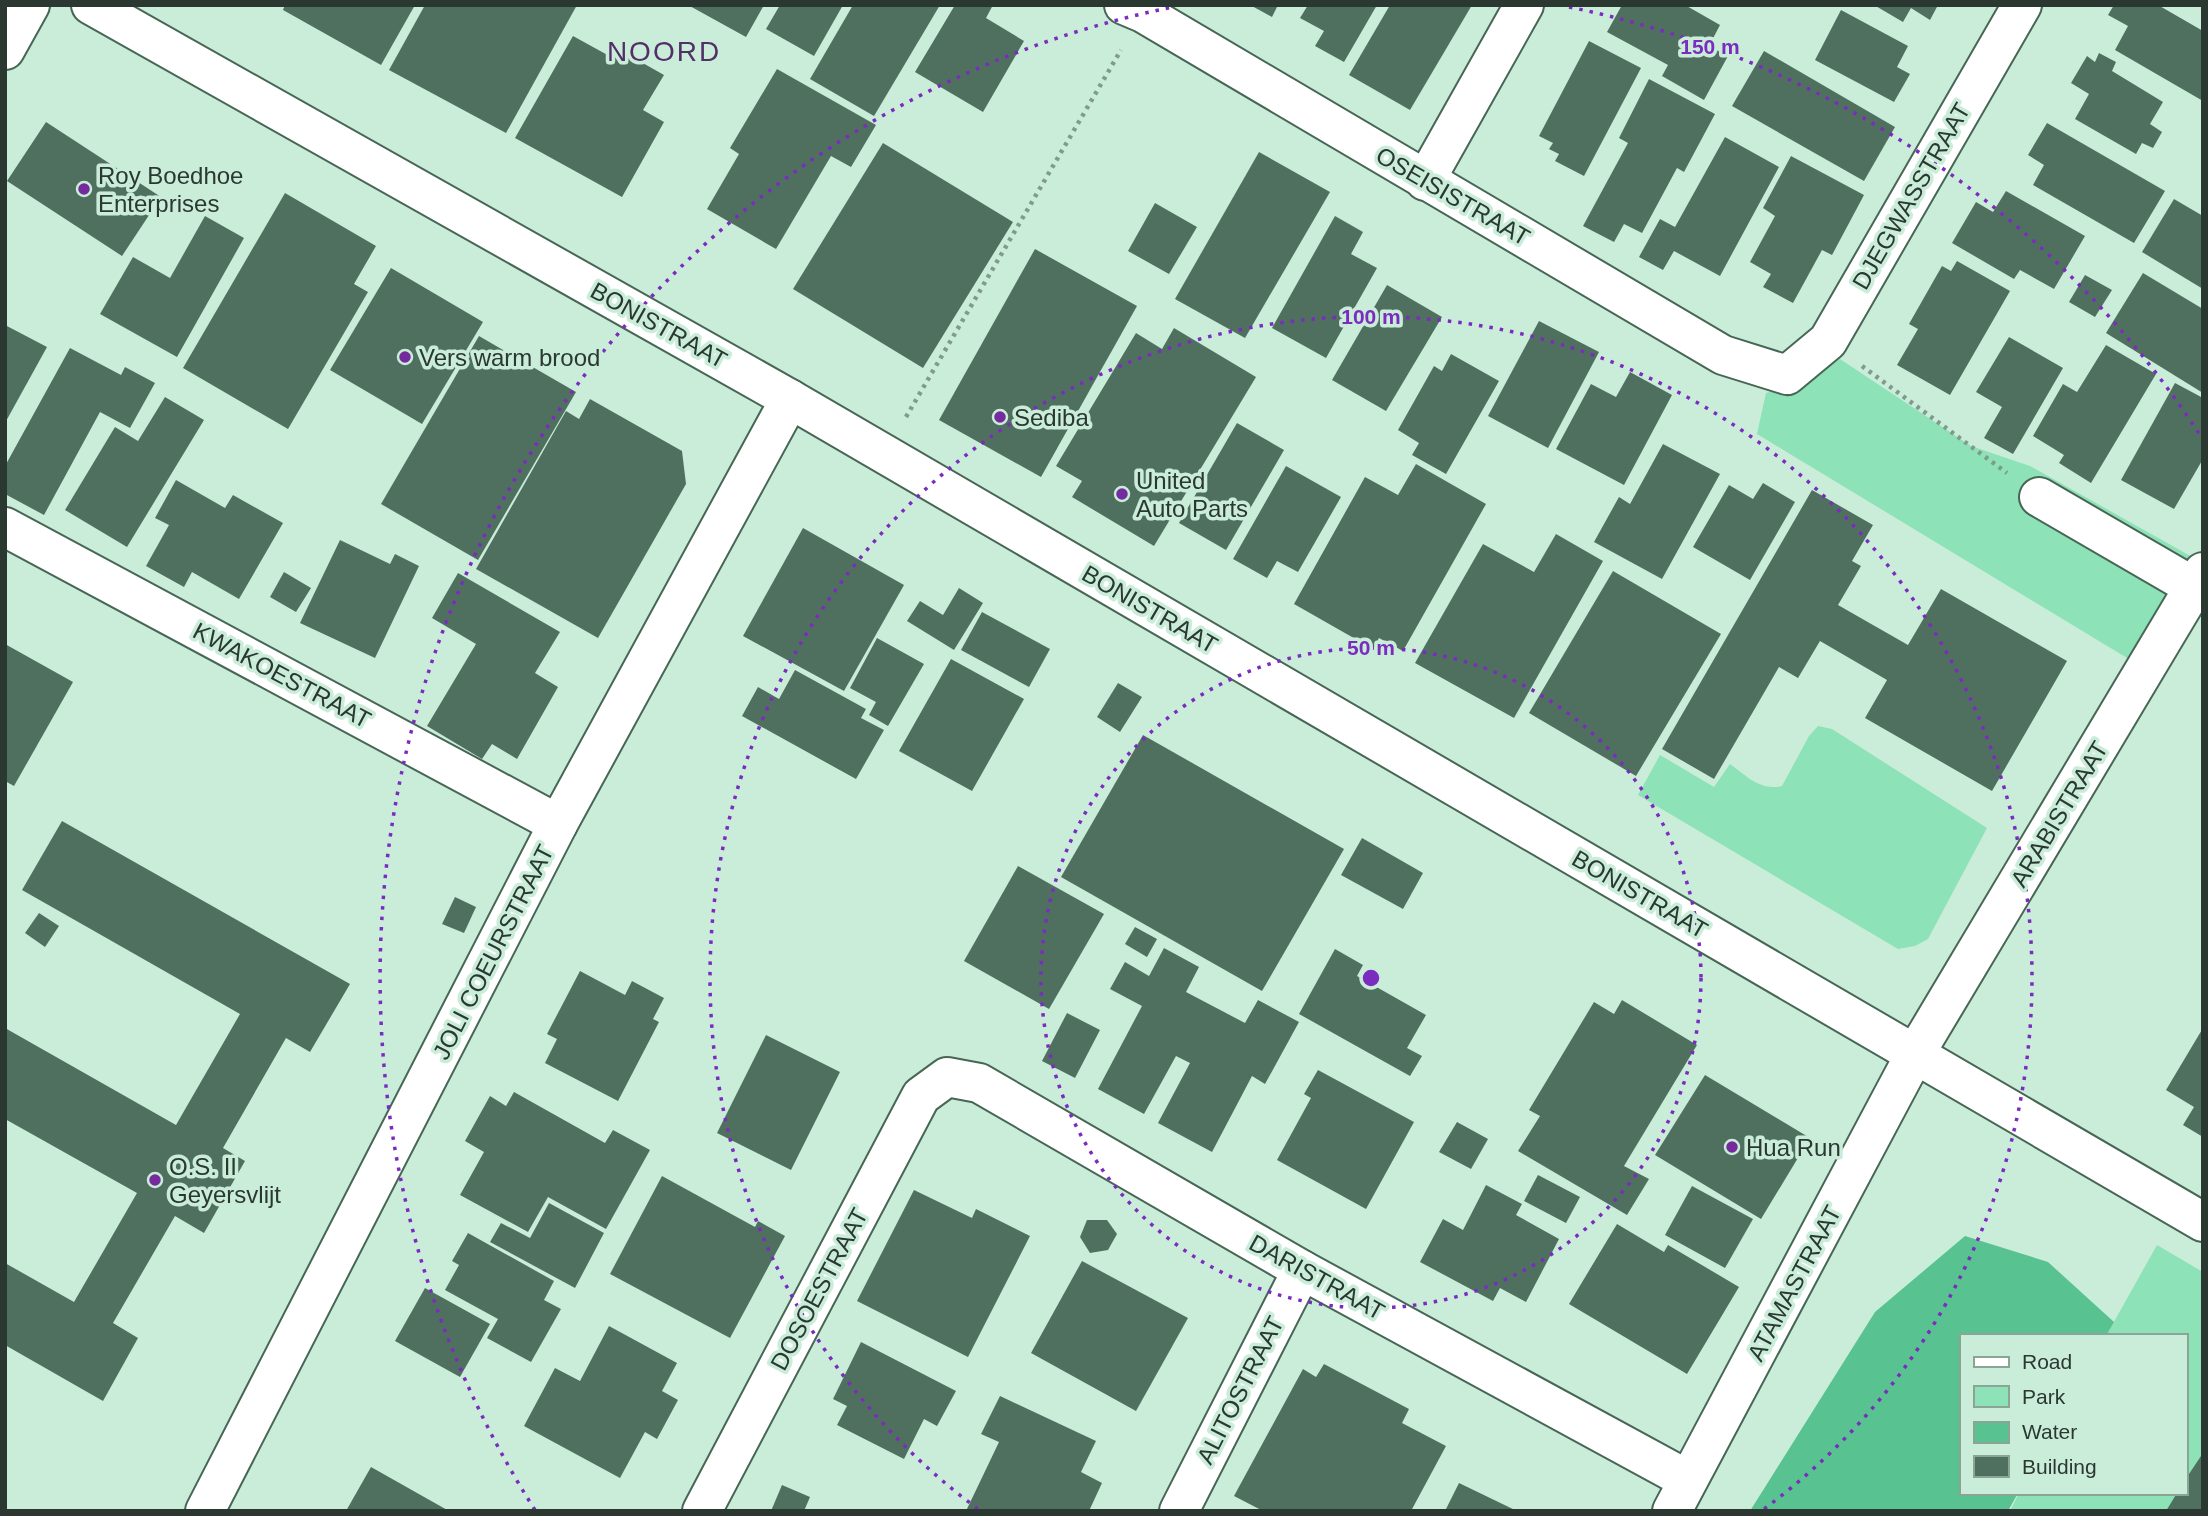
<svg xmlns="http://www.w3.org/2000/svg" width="2208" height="1516" font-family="Helvetica,sans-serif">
<rect width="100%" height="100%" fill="#caedda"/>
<g fill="#8ee2b7">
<polygon points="1840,359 1971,446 2030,466 2194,558 2132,661 1757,434 1766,393 1807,381"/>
<path d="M1818,726L1832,729L1987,828L1928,939L1915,946L1898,949L1638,795L1660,755L1714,787L1730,764C1747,776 1760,791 1782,786L1809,736Z"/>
<polygon points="2157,1245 2203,1272 2203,1511 2010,1511 2019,1493 2185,1493 2185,1336 2106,1336"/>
</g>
<polygon fill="#58c291" points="1965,1236 2048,1262 2114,1322 2106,1336 1961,1336 1961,1493 2018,1493 2008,1511 1750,1511 1875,1312"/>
<g fill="#50705f">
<polygon points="285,5 415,5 381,65 283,10"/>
<polygon points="425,5 577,5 506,133 389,70"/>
<polygon points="688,5 764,5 746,37"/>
<polygon points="780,5 843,5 814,56 766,29"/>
<polygon points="853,5 940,5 874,116 810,79"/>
<polygon points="955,5 993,5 986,18 1024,41 983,112 915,72"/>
<polygon points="1250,5 1278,5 1272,17"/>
<polygon points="1308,5 1377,5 1344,62 1315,46 1324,31 1300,18"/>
<polygon points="1390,5 1472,5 1410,110 1349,75"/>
<polygon points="1622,5 1685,5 1720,25 1709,46 1728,56 1704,100 1662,76 1668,65 1607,32"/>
<polygon points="1874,5 1938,5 1930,20 1911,8 1903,22"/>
<polygon points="2114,5 2158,5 2203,31 2203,101 2115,50 2128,26 2108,15"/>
<polygon points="1841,10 1908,46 1897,67 1910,74 1894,102 1815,60"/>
<polygon points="573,36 613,58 618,49 664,75 643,110 664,122 622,197 515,138"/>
<polygon points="1589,41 1641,68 1584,176 1555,161 1559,154 1549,149 1553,143 1539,136"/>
<polygon points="1764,51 1895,127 1864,181 1732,106"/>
<polygon points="2099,53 2116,62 2112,71 2163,102 2150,124 2162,132 2153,148 2142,143 2136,154 2075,119 2089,94 2071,83 2087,56 2095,62"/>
<polygon points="777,69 876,125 851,167 831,156 776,249 707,209 739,154 730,148"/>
<polygon points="1649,79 1715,114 1684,172 1677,168 1642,233 1624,224 1614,242 1583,226 1628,143 1619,138"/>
<polygon points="46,122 161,197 122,256 7,181"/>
<polygon points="2047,123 2165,191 2134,243 2033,185 2044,165 2028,155"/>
<polygon points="1725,137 1779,167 1720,276 1674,251 1663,270 1639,257 1660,219 1675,227"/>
<polygon points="883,143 1013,222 923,368 793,289"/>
<polygon points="1259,152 1330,192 1245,338 1175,299"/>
<polygon points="1791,156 1864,195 1832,255 1822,250 1793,303 1763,287 1771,274 1750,262 1775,216 1763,208"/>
<polygon points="2006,191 2085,236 2054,289 2020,270 2014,279 1952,243 1976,202 1993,212"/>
<polygon points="285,193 376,246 354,284 368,292 288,429 183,368"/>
<polygon points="2174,199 2203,216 2203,289 2142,252"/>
<polygon points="1155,203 1197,227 1169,274 1128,251"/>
<polygon points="205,216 244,238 177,357 100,314 133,257 170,278"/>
<polygon points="1335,216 1363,232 1351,254 1377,268 1326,358 1272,328"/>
<polygon points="1035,249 1137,306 1041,477 939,420"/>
<polygon points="1957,261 2010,291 1950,395 1897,365 1918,329 1909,324 1942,266 1951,271"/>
<polygon points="391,268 483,322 422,424 330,370"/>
<polygon points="2143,273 2203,309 2203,393 2106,333"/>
<polygon points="2085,275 2112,290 2095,317 2069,302"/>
<polygon points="1387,285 1442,317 1386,411 1332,380"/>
<polygon points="1539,321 1599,352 1548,448 1488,416"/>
<polygon points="5,325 47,347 5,423"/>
<polygon points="1174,328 1256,377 1154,546 1072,497 1082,481 1056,466 1136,333 1162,349"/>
<polygon points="479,336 576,392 478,560 381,504"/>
<polygon points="2009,337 2063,368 2013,454 1984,438 2002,407 1976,392"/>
<polygon points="2106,345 2156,374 2091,483 2059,463 2064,455 2033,436 2063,384 2077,392"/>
<polygon points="70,348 121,375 125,367 155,383 130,428 100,412 44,515 5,494 5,466"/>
<polygon points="1451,354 1499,381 1446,474 1412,455 1419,443 1398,430 1434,366 1442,371"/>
<polygon points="1630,372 1672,395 1624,485 1556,449 1591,384 1616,397"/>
<polygon points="2175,383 2203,398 2203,459 2174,509 2121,480"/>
<polygon points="165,397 204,420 127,547 65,510 115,427 138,441"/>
<polygon points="590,399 682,451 686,484 598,638 476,569 566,411 579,419"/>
<polygon points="1237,423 1284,450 1226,550 1179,523"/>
<polygon points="1663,444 1720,474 1662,579 1594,542 1619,497 1630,504"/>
<polygon points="1416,464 1486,504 1403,651 1379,638 1373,649 1294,604 1365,477 1398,495"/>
<polygon points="1286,466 1341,497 1298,572 1277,561 1267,578 1233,559"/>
<polygon points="176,480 225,508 233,495 283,523 239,599 192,572 184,587 146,566 169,525 155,518"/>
<polygon points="1763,483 1795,502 1750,580 1693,547 1729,485 1753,499"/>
<polygon points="1812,490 1873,525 1852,561 1861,566 1838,605 1908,645 1941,589 2067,661 1992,791 1865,718 1887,680 1820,641 1798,678 1779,667 1714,779 1662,749"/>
<polygon points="803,528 904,585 844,691 743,636"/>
<polygon points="1556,534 1603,561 1514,718 1415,663 1483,544 1534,572"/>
<polygon points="340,540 390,564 395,554 419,566 375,658 300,623"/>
<polygon points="1613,571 1721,634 1636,776 1529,713"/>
<polygon points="284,572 311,588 296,612 270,597"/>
<polygon points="458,573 560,632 535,673 558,687 517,759 492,744 482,759 427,726 476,644 432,618"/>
<polygon points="959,588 983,603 954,650 907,621 920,601 943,615"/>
<polygon points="982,612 1050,649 1029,687 961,650"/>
<polygon points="877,638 924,664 888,726 869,715 876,702 850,688"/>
<polygon points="5,644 73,682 14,786 5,781"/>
<polygon points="951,659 1024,699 972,791 899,751"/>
<polygon points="795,670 866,709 861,718 884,730 856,779 742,716 758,687 779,699"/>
<polygon points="1118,683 1142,697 1120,732 1097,717"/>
<polygon points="1143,735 1344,849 1262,991 1061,877"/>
<polygon points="62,821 350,984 310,1052 286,1038 223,1148 245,1161 204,1233 175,1216 113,1323 138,1338 103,1401 5,1345 5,1263 74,1302 137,1193 5,1119 5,1028 176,1125 240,1014 22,890"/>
<polygon points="1362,838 1423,873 1403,909 1341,875"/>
<polygon points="1018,866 1104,914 1049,1009 964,961"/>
<polygon points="455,897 476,907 464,933 442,924"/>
<polygon points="39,913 59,926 45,947 25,933"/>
<polygon points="1135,927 1157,939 1147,957 1125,944"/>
<polygon points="1164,948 1199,967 1186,992 1245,1023 1258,1000 1299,1022 1265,1084 1252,1076 1212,1152 1158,1123 1190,1063 1176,1056 1144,1114 1098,1089 1142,1006 1110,989 1125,962 1149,976"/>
<polygon points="1335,949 1363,965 1357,976 1426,1015 1407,1048 1422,1056 1410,1076 1299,1014"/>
<polygon points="580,971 625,995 632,981 664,998 653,1019 659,1022 618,1101 545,1063 557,1039 547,1034"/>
<polygon points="1622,1000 1697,1045 1624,1166 1649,1179 1627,1215 1518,1151 1540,1116 1529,1110 1594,1002 1614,1014"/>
<polygon points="1067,1013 1100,1030 1075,1078 1042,1061"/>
<polygon points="2203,1028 2203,1137 2183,1125 2194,1107 2166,1090"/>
<polygon points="766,1035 840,1072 791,1170 717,1133"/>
<polygon points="1318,1070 1414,1122 1366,1209 1277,1160 1311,1098 1304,1094"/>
<polygon points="1705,1075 1810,1138 1761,1219 1655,1155"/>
<polygon points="514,1092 605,1143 613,1130 650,1150 606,1229 548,1197 528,1232 460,1195 484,1152 465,1141 490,1096 506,1106"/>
<polygon points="1457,1122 1488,1139 1471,1169 1439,1152"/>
<polygon points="1538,1175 1580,1197 1566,1223 1524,1201"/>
<polygon points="662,1176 755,1227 758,1221 785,1236 730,1338 610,1274"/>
<polygon points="1486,1185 1522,1204 1516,1215 1559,1239 1526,1302 1500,1288 1493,1301 1420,1262 1443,1219 1463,1230"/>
<polygon points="1692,1186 1753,1219 1725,1268 1665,1235"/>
<polygon points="914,1190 972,1218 976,1209 1030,1236 968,1357 857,1301"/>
<polygon points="549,1203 604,1233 575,1288 490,1242 501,1223 530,1238"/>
<polygon points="1087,1220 1107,1220 1117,1234 1108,1250 1090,1253 1080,1237"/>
<polygon points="1617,1224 1664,1252 1668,1245 1739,1287 1687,1374 1569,1304"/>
<polygon points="468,1233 554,1281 544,1300 561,1309 531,1362 487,1338 498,1319 445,1290 459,1265 452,1261"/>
<polygon points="1082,1261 1188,1318 1136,1411 1031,1353"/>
<polygon points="425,1288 490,1324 460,1377 395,1341"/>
<polygon points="609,1326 677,1363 662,1391 678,1400 657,1439 645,1432 620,1478 524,1426 555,1368 580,1381"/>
<polygon points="861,1342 956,1391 937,1426 924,1419 904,1459 837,1425 847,1406 833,1399"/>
<polygon points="1324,1364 1409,1409 1402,1423 1446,1446 1411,1511 1263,1511 1234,1496 1303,1369 1316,1377"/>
<polygon points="1000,1396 1096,1441 1081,1472 1102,1483 1089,1511 966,1511 999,1442 981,1434"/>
<polygon points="2203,1453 2203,1511 2166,1511 2177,1493 2185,1493 2185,1480"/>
<polygon points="371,1467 449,1511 346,1511"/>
<polygon points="1459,1483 1517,1511 1445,1511"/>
<polygon points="782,1485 810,1497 804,1511 771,1511"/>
</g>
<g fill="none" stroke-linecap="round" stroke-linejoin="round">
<defs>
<g id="minor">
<polyline points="91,5 790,399 2203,1222"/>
<polyline points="1124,5 1143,13 1723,355 1787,375 1828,341 2022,5"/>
<polyline points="5,50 30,5"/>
<polyline points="1425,181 1524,5"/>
<polyline points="2039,497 2194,587"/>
<polyline points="5,527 558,824"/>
<polyline points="205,1511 558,824 790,399"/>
<polyline points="702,1511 921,1096 947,1077 979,1083 1302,1270 1688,1480"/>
<polyline points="1179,1511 1302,1270"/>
<polyline points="1672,1511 1915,1054 2203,572"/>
</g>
</defs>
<use href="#minor" stroke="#476655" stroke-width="42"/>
<g stroke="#809a8c" stroke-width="4.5" stroke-dasharray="3.5 5" stroke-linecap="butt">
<polyline points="1862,366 2007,473"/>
<polyline points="906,417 1121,50"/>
</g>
<use href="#minor" stroke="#fff" stroke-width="38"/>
</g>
<g fill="none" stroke="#7b2cbf" stroke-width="3.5" stroke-dasharray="3.5 7">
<circle cx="1371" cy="978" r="330"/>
<path d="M978 1509A661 661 0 1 1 1764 1509"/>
<path d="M535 1510A991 991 0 0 1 1173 7M1569 7A991 991 0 0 1 2202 438"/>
</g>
<g fill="#752b9d" stroke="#caedda" stroke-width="2.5">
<circle cx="84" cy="189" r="7"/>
<circle cx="405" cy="357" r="7"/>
<circle cx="1000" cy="417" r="7"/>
<circle cx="1122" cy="494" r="7"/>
<circle cx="1732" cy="1147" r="7"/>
<circle cx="155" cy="1180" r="7"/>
</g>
<g text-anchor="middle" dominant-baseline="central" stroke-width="7" stroke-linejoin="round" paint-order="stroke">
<g font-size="24" fill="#2a3831" stroke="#caedda" text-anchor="start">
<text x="98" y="175">Roy Boedhoe<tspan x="98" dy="28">Enterprises</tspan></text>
<text x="419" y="357">Vers warm brood</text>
<text x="1014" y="417">Sediba</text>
<text x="1136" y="480">United<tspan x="1136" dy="28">Auto Parts</tspan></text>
<text x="1746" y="1147">Hua Run</text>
<text x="169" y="1166">O.S. II<tspan x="169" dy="28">Geyersvlijt</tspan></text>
</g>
<g font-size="24" fill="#2a3831" stroke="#caedda">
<text transform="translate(1453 196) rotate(30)">OSEISISTRAAT</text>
<text transform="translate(1911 196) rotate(-60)">DJEGWASSTRAAT</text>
<text transform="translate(659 325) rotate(29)">BONISTRAAT</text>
<text transform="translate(1150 609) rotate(30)">BONISTRAAT</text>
<text transform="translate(282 675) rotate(28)">KWAKOESTRAAT</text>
<text transform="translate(2059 814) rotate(-59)">ARABISTRAAT</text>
<text transform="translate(1640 894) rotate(30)">BONISTRAAT</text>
<text transform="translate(493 952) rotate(-63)">JOLI COEURSTRAAT</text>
<text transform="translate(1317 1277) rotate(29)">DARISTRAAT</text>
<text transform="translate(1794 1283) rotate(-62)">ATAMASTRAAT</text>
<text transform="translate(819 1289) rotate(-62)">DOSOESTRAAT</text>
<text transform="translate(1240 1390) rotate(-63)">ALITOSTRAAT</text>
</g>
<g font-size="28" letter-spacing="2" fill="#522f67" stroke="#caedda">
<text x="664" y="51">NOORD</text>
</g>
</g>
<circle cx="1371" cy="978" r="10" fill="#7b2cbf" stroke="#caedda" stroke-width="3.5"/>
<g font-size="21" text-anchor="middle" font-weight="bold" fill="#7b2cbf" stroke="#caedda" stroke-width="7" stroke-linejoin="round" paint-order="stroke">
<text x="1710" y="54">150 m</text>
<text x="1371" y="324">100 m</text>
<text x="1371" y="655">50 m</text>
</g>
<rect width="2208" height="1516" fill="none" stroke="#2a3831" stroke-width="14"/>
<rect x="1960" y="1334" width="228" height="161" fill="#caedda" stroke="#8aa596" stroke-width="2"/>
<rect x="1974" y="1357" width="35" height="10" fill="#ffffff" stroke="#8aa596" stroke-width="2"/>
<text x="2022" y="1369" font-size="21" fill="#2a3831">Road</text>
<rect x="1974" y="1386" width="35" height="21" fill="#8ee2b7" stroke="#8aa596" stroke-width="2"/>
<text x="2022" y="1404" font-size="21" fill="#2a3831">Park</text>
<rect x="1974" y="1422" width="35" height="21" fill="#58c291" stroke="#8aa596" stroke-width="2"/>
<text x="2022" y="1439" font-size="21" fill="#2a3831">Water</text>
<rect x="1974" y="1456" width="35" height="21" fill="#50705f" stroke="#8aa596" stroke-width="2"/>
<text x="2022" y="1474" font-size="21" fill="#2a3831">Building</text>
</svg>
